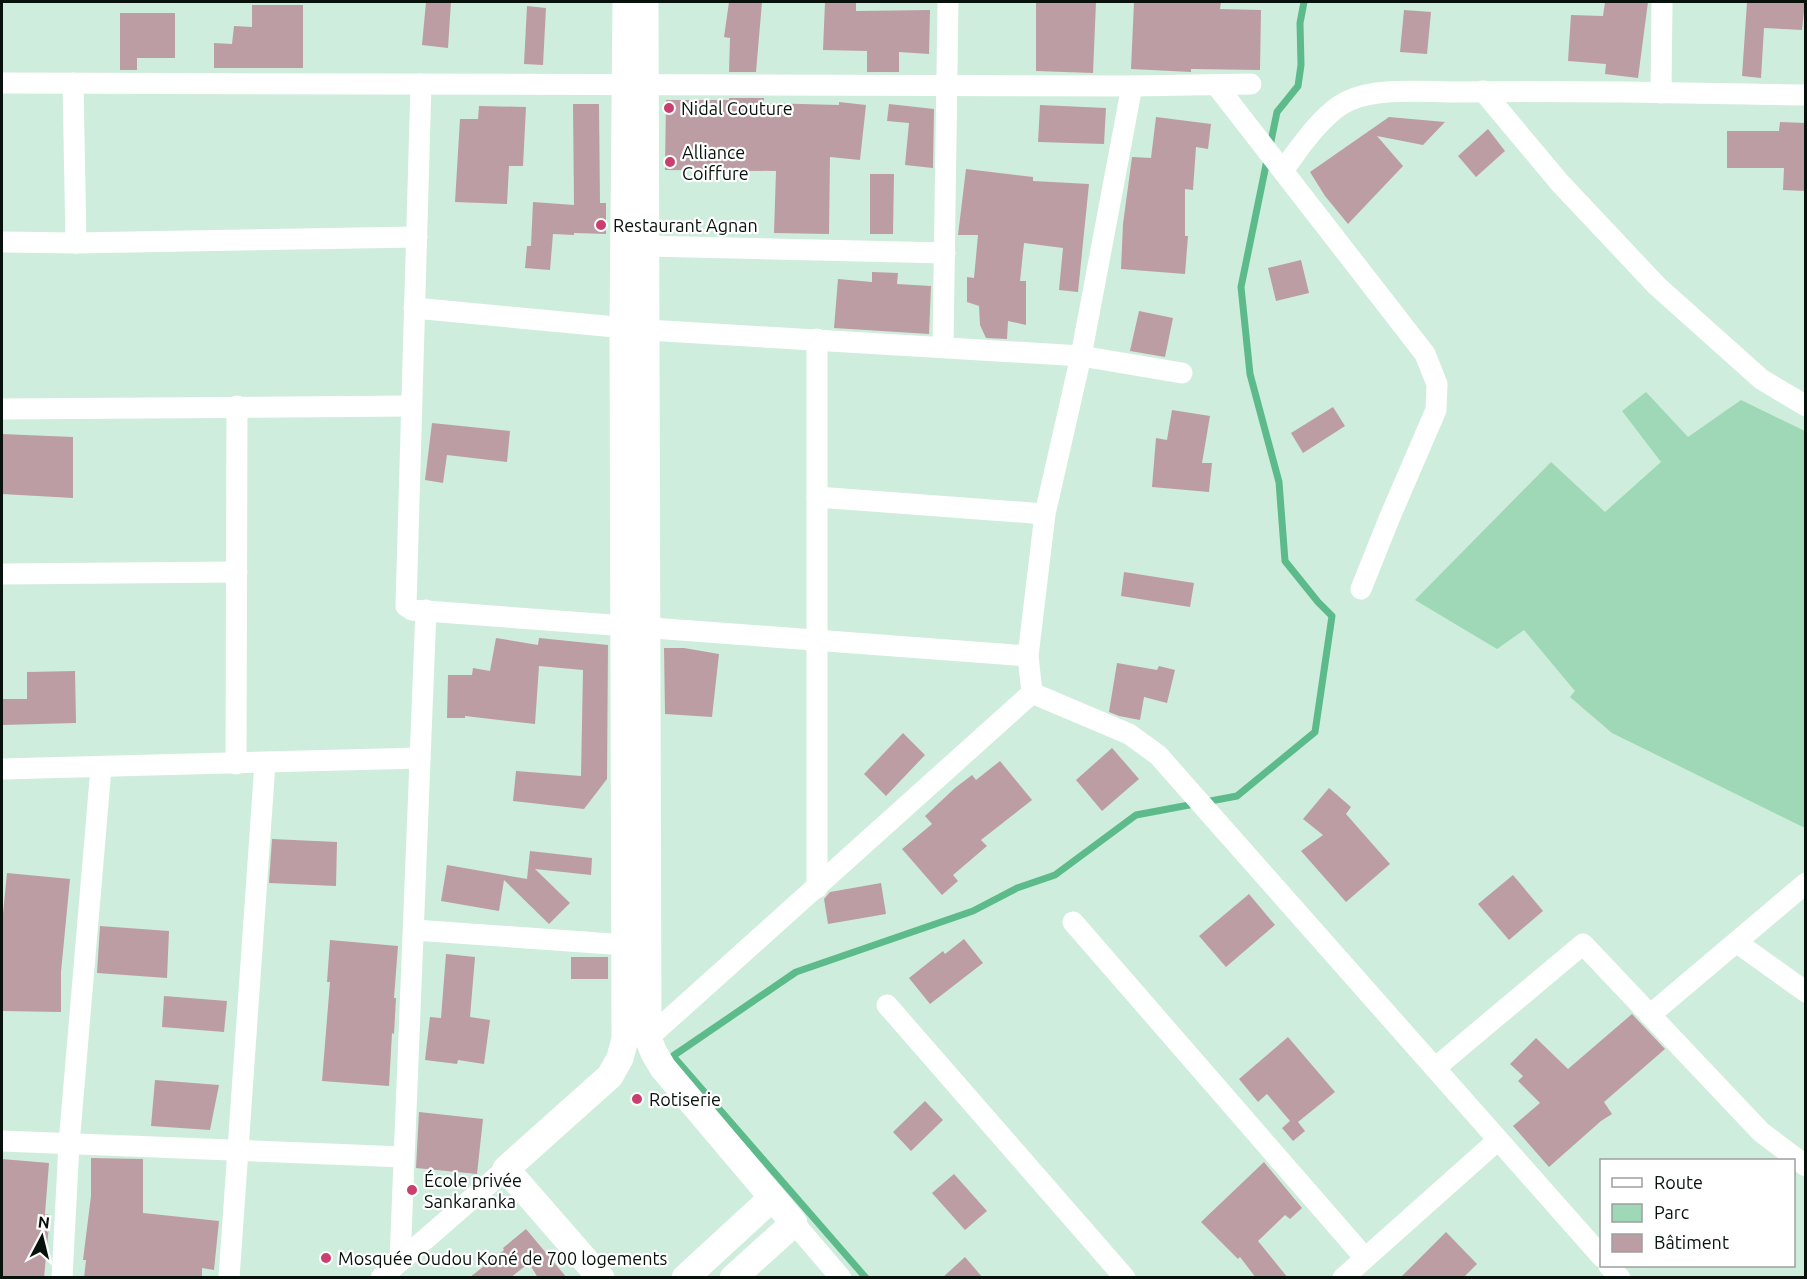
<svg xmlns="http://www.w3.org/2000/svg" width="1807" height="1279" font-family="Ubuntu,sans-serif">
<rect width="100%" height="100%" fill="#cfeddc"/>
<polygon fill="#9ed8b7" points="1646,392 1688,437 1741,400 1805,431 1805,828 1612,733 1570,697 1575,691 1524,630 1497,649 1415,600 1551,462 1605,512 1661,462 1622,411"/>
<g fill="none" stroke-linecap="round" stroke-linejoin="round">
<g stroke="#5dbb8b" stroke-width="7">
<polyline points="1270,146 1277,112 1298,86 1301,65 1300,23 1304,2"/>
<polyline points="866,1278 673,1056 796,972 973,911 1017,888 1055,875 1136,815 1237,796 1315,732 1332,616 1318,602 1285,561 1279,482 1250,374 1241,287 1267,160"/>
</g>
</g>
<g fill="#bd9da4">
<polygon points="426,2 451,2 448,48 422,45"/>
<polygon points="729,2 762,2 756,72 729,72 730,38 724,37"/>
<polygon points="825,2 856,2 856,11 930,10 929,54 899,52 899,72 867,72 867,51 823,50"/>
<polygon points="1036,2 1096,2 1093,73 1036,71"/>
<polygon points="1134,2 1221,2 1220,9 1261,10 1260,70 1191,69 1191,72 1131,69"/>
<polygon points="1605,2 1648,2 1638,78 1605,74 1606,64 1568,61 1571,15 1603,16"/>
<polygon points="1747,2 1805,2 1802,30 1764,28 1761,78 1742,76"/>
<polygon points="252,5 303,5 303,68 214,68 214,43 232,44 234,26 252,27"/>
<polygon points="527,6 546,8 543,65 524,64"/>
<polygon points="1404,10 1431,12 1427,54 1400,52"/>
<polygon points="120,13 175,13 175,58 137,58 137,70 120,70"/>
<polygon points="729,98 764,98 764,103 839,105 839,102 866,105 860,160 830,157 829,234 774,233 776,171 665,170 666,100 729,100"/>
<polygon points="573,104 599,104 600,203 606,203 606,234 574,233 574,235 553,234 550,270 525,268 527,246 531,246 533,202 574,205"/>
<polygon points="889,104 934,109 933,168 905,165 909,123 887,121"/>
<polygon points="1040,105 1106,108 1104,144 1038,142"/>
<polygon points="479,106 526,107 523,166 509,166 507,204 455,202 460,119 478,119"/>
<polygon points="1156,117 1211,124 1208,149 1196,147 1193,190 1185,189 1185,236 1188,236 1185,274 1121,269 1123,224 1132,157 1151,158"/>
<polygon points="1389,117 1445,122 1423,145 1377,136 1403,166 1348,224 1325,196 1310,172"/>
<polygon points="1780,122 1806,123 1806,191 1783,190 1784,168 1727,168 1727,131 1779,131"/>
<polygon points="1488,129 1505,151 1476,177 1458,156"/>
<polygon points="966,169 1033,177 1033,181 1089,184 1078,292 1059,290 1063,248 1024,243 1020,281 1026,281 1026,325 1008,321 1007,339 986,338 980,325 979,306 967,302 967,277 974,278 978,235 958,235"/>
<polygon points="870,174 894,174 893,234 870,234"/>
<polygon points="1301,260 1309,293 1276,301 1268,268"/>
<polygon points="872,272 898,273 897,284 931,286 929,334 834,328 838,279 872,282"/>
<polygon points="1139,311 1173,318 1165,357 1130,351"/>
<polygon points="1333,407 1345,426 1303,453 1291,433"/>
<polygon points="1172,410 1210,416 1202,463 1212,463 1209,492 1152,487 1156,438 1167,440"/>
<polygon points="432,423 510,431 507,462 447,455 443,483 425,480"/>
<polygon points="2,434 73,437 73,498 2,494"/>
<polygon points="1124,572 1194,583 1190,607 1121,596"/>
<polygon points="496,638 538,645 539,638 608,645 607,779 584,809 513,801 516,771 581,776 583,670 539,666 535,724 465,716 465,718 447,718 448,675 472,675 473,668 490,671"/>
<polygon points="664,648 684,648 719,654 712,717 665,714"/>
<polygon points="1117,663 1157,670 1159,666 1175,670 1167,703 1144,697 1140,720 1119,716 1109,712"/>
<polygon points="75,671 76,723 2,725 2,699 27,699 27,672"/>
<polygon points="903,733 925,755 886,796 864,774"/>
<polygon points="1112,748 1139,779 1102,811 1076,780"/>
<polygon points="1000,761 1032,800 981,840 987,846 953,875 958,881 942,895 902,849 932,824 925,816 955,788 972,775 976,780"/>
<polygon points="1329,788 1351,807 1346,814 1390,864 1346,902 1301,851 1323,835 1303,819"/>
<polygon points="272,839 337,842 336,886 269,883"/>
<polygon points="530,851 592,858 591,875 535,869 570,903 549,924 504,880 499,911 441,901 447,865 527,879"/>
<polygon points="7,873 70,879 61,972 61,1012 2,1011 2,924"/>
<polygon points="1513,875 1543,911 1509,940 1478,904"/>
<polygon points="881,883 886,914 828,924 824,899 830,892"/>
<polygon points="1249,894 1275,925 1226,967 1199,936"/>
<polygon points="100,926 169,931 167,978 97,973"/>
<polygon points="964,939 983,963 930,1004 909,978 943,951 945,954"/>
<polygon points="330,940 398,946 394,998 396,998 394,1034 392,1033 389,1086 322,1081 330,982 327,982"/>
<polygon points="446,954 475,957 470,1017 490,1020 484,1064 458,1060 457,1064 425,1060 430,1017 441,1018"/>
<rect x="571" y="957" width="37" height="22"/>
<polygon points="164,996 227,1001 224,1032 162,1027"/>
<polygon points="1632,1014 1665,1049 1604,1102 1612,1114 1601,1121 1549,1167 1513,1126 1540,1103 1518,1081 1523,1076 1510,1064 1536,1038 1568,1069"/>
<polygon points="1288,1037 1335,1092 1298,1122 1305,1131 1293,1141 1282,1128 1290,1121 1267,1094 1258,1102 1239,1079"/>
<polygon points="155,1080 219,1085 210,1130 151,1126"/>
<polygon points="925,1101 943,1120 911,1151 893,1132"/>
<polygon points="419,1112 483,1119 477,1174 416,1168"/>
<polygon points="91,1158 143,1159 143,1213 219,1221 214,1270 202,1268 202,1278 84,1278 86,1260 83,1260 91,1196"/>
<polygon points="2,1159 49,1163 45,1214 50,1215 44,1278 2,1278"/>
<polygon points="1264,1162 1302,1208 1290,1219 1285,1215 1258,1241 1288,1278 1256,1278 1240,1257 1238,1259 1201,1222"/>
<polygon points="954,1174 987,1211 965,1230 932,1193"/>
<polygon points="526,1229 567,1278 538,1278 529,1263 510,1278 469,1278 504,1250 503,1248"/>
<polygon points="1446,1232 1477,1264 1463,1278 1400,1278"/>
<polygon points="965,1257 983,1278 942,1278"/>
</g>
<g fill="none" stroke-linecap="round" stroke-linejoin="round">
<g stroke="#fff" stroke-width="21">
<polyline points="2,83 1132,86 1251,84"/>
<polyline points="73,83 76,243"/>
<polyline points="421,84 406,606 412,610 1028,656"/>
<polyline points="1217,86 1425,354 1437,384 1436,410 1389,519 1361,589"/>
<polyline points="1483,91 1560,183 1657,286 1761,379 1806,406"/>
<polyline points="1661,93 1662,2"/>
<path d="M1284,170C1297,150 1325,111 1348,101C1377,87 1424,92 1456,92C1572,90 1689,93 1806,95"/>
<polyline points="2,242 76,243 417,237"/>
<polyline points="647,246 945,253"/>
<polyline points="414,308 647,330 1081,356 1182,373"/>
<polyline points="817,339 817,888"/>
<polyline points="943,347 948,2"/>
<polyline points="2,409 411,406"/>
<polyline points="817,497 1045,514"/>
<polyline points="2,574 237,572"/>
<polyline points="1032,693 1129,734 1158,755 1602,1257"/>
<polyline points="1032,693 1028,656 1045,514 1081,356 1132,86"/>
<polyline points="236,764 237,406"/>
<polyline points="2,769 420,758"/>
<polyline points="1073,922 1365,1258"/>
<polyline points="414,930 626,945"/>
<polyline points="1736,942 1806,992"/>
<polyline points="887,1005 1125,1278"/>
<polyline points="1650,1015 1806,883"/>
<polyline points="648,1038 1032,693"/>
<polyline points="1435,1068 1583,944 1761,1132 1806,1166"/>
<polyline points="2,1141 404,1157"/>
<polyline points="794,1223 841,1278"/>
<polyline points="400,1261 426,610"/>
<polyline points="1609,1266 1620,1278"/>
<polyline points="62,1278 69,1144 101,768"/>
<polyline points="229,1278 265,763"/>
<polyline points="381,1278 506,1169"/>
<polyline points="1343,1278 1498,1140"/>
</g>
<g stroke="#fff" stroke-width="27">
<polyline points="645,2 648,1038 654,1053 663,1068 794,1223 733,1278"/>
<polyline points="601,1278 506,1169 610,1076 620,1058 625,1039 623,327 626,2"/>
<polyline points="685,1278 772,1198"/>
</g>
</g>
<g fill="#ca3e70" stroke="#fff" stroke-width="2">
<circle cx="669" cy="108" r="6"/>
<circle cx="670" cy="162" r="6"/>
<circle cx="601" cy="225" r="6"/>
<circle cx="637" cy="1099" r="6"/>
<circle cx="412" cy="1190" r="6"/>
<circle cx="326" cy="1258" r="6"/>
</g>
<g text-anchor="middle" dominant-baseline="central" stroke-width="4.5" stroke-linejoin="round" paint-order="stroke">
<g font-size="18" fill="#07120c" stroke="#fff" text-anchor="start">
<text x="681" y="108">Nidal Couture</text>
<text x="682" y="152">Alliance<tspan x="682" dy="21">Coiffure</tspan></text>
<text x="613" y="225">Restaurant Agnan</text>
<text x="649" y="1099">Rotiserie</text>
<text x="424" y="1180">École privée<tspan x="424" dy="21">Sankaranka</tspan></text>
<text x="338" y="1258">Mosquée Oudou Koné de 700 logements</text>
</g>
</g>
<rect width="1807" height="1279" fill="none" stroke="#07120c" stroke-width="6"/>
<rect x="1600" y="1159" width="195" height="108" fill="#ffffff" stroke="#9ca09e" stroke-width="1.5"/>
<rect x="1612" y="1178" width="30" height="9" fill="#ffffff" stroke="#9ca09e" stroke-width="1.5"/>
<text x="1654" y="1189" font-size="18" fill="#07120c">Route</text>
<rect x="1612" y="1204" width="30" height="18" fill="#9ed8b7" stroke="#9ca09e" stroke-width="1.5"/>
<text x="1654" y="1219" font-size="18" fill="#07120c">Parc</text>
<rect x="1612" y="1234" width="30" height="18" fill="#bd9da4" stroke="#9ca09e" stroke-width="1.5"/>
<text x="1654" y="1249" font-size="18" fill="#07120c">Bâtiment</text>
<g transform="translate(42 1237) rotate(7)" stroke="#ffffff" stroke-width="4.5" paint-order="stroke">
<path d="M0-4.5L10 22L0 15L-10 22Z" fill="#07120c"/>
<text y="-9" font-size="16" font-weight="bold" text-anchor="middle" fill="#07120c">N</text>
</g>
</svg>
